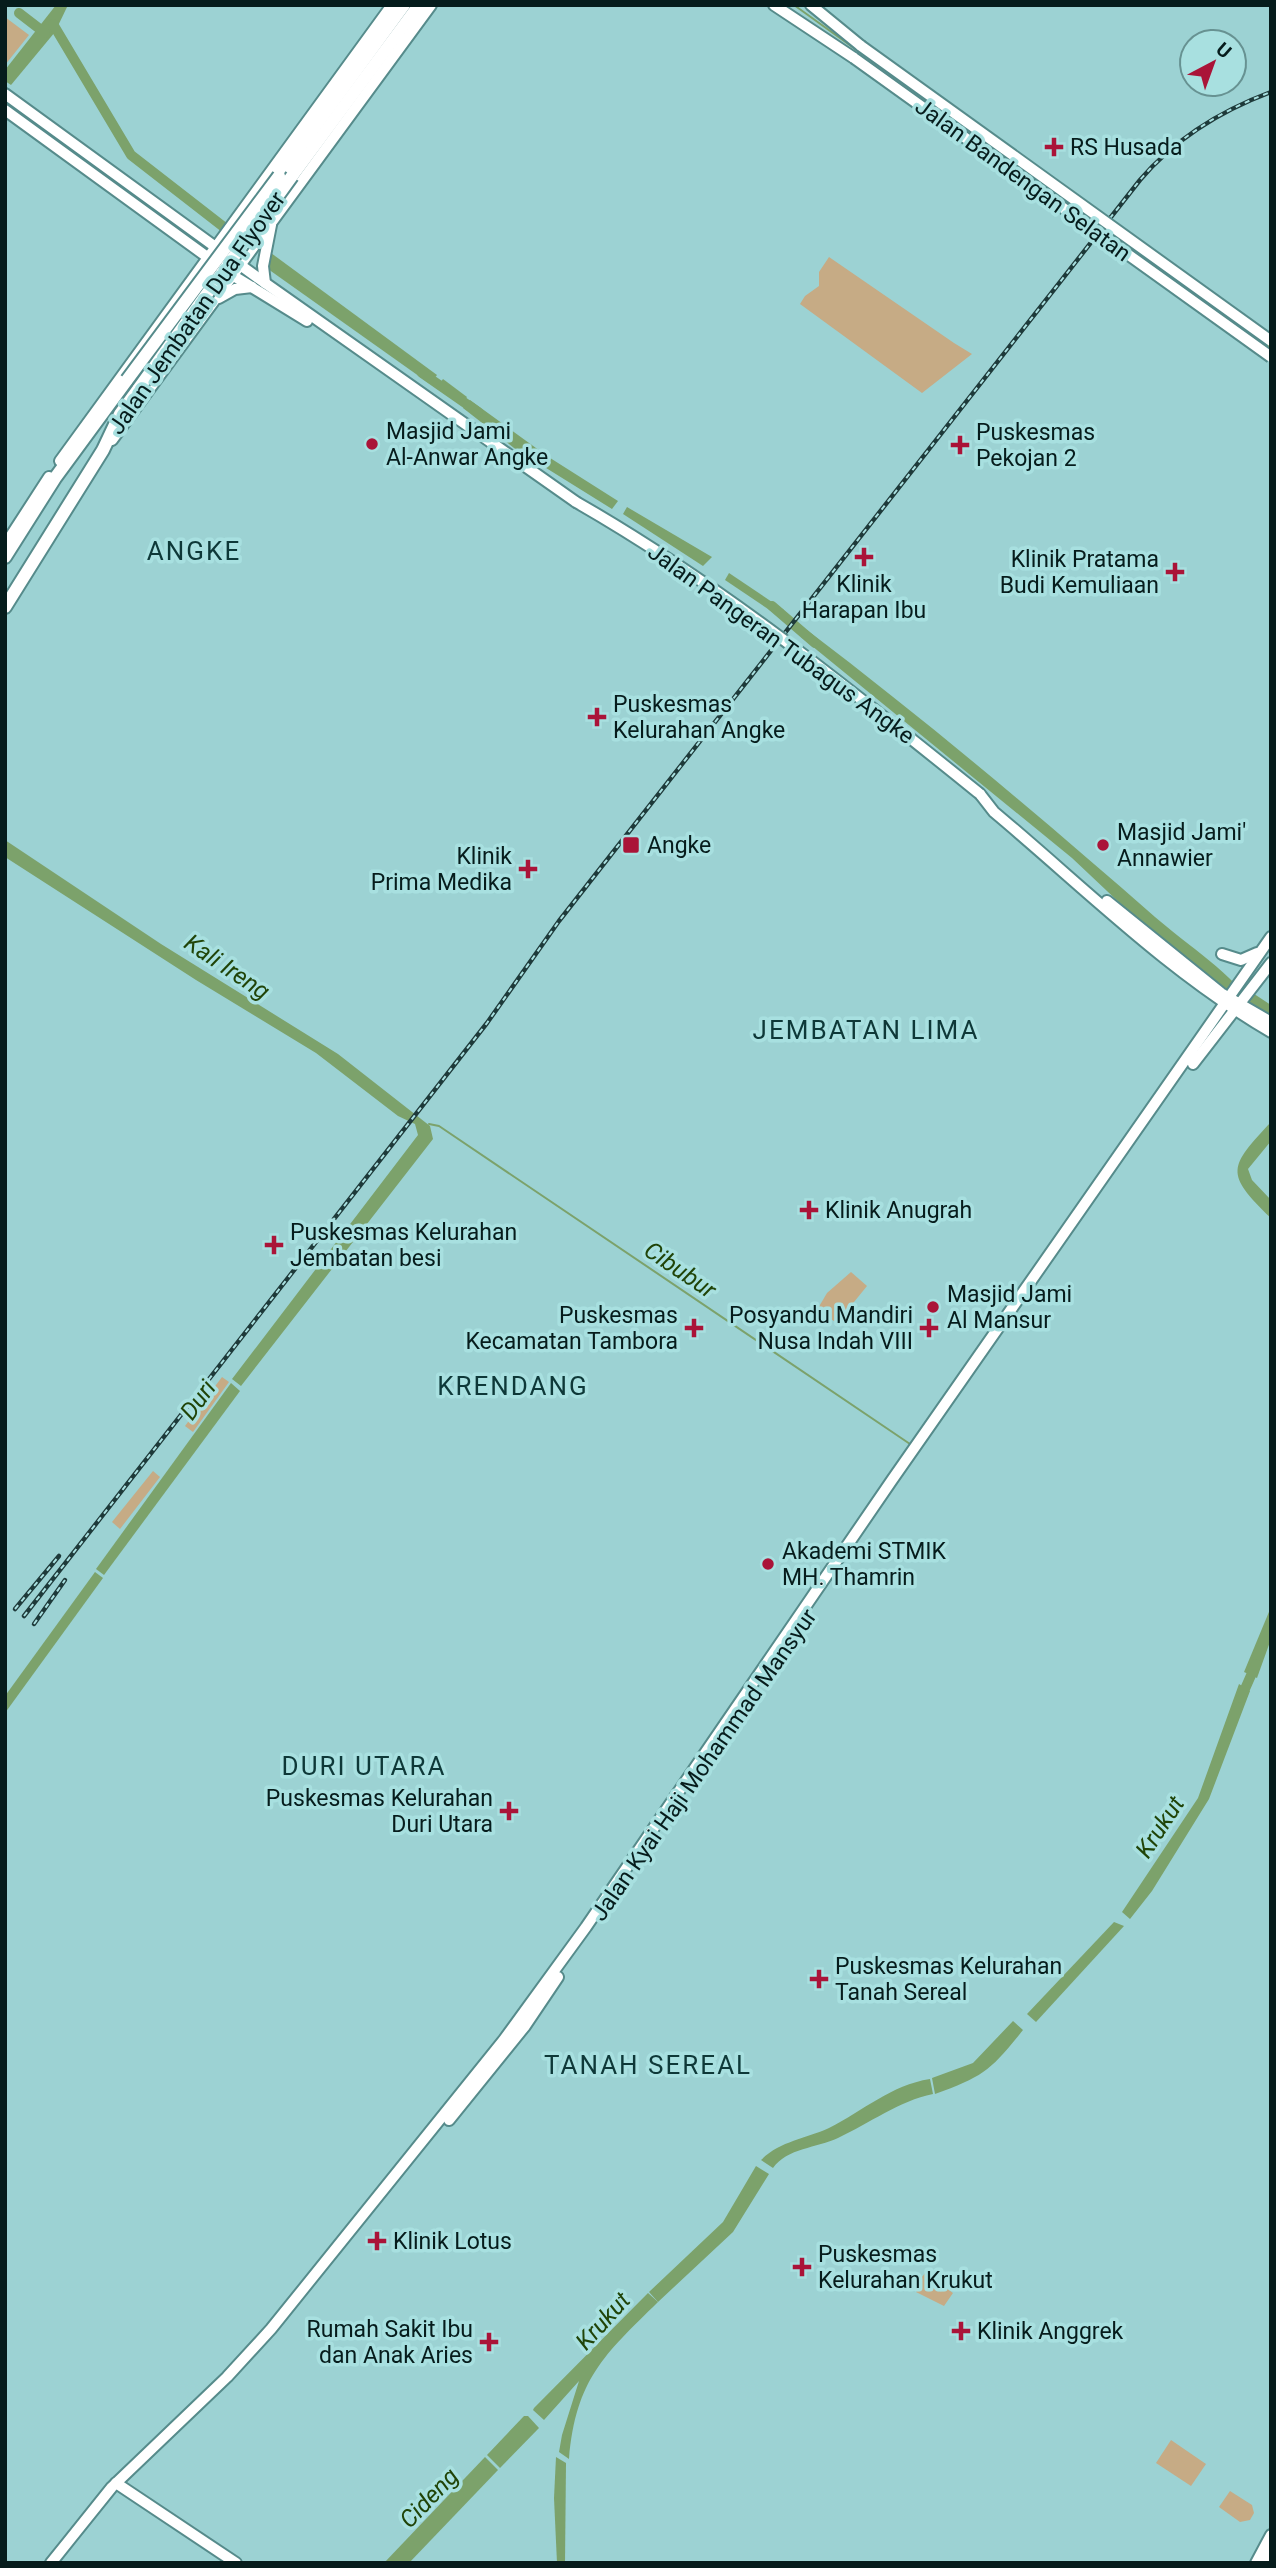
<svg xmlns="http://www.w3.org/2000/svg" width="1276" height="2568" font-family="Roboto,sans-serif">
<rect width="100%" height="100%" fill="#9cd2d3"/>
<g fill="#c6ab85">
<polygon points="5,17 29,35 5,65"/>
<polygon points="829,257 954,343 972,354 922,393 800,304 805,296 819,286 819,272"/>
<polygon points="851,1272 867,1286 837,1323 817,1310 827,1293"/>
<polygon points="222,1377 229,1382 193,1432 185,1426"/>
<polygon points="153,1471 160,1477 120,1529 112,1522"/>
<polygon points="925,2273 953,2293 944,2306 916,2292 919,2287 916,2285"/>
<polygon points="1171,2440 1206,2464 1191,2486 1156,2463"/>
<polygon points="1230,2491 1252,2505 1254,2513 1250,2520 1240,2522 1219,2507"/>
</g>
<g fill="#7ca26b">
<polygon points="56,5 68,5 55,32 11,85 5,81 5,70"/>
<polygon points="271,253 437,375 430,384 268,269"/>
<polygon points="443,379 467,397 461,405 436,388"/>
<polygon points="470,400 547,456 618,501 612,509 514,448 463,408"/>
<polygon points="627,507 712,557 703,566 623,514"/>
<polygon points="729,573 784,610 780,617 725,580"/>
<path d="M807,630C927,721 1042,818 1155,917C1186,944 1236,976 1255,1009L1205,977L1142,924L1072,858L801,637Z"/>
<polygon points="5,840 161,944 338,1054 430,1126 433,1139 241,1386 232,1379 418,1135 415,1124 398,1116 316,1053 196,980 5,857"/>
<path d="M1271,1122V1141L1248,1169L1252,1180L1271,1200V1218C1224,1173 1229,1167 1271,1122Z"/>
<polygon points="231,1383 240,1391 104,1575 96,1569"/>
<polygon points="95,1572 103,1578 5,1713 5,1696"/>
<polygon points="1271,1607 1271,1639 1257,1678 1244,1672"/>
<polygon points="1239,1684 1250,1691 1209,1799 1152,1891 1130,1919 1122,1912 1198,1798"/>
<polygon points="1114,1922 1124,1926 1036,2022 1027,2014"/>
<path d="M1013,2021L1023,2030C990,2071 984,2076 935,2094L932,2078L973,2063Z"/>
<path d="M930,2079L933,2094C899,2101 870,2123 838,2138C817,2148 787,2148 773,2168L761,2160C780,2141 805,2139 829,2128C863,2111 891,2085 930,2079Z"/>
<polygon points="756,2166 769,2174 733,2232 658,2302 649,2292 723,2222"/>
<path d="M648,2293L658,2302C604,2355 576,2379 569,2459L559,2452L562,2435L579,2381L544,2420L533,2410L534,2408Z"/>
<polygon points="524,2416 528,2416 539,2428 500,2468 487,2455"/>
<polygon points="485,2457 498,2470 409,2563 384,2563"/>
<polygon points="556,2457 566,2463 565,2563 557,2563 554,2498"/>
</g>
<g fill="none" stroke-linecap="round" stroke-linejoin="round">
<g stroke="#7ca26b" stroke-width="2">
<polyline points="794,5 1271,348"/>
<polyline points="429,1124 439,1126 910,1444"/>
</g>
<g stroke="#7ca26b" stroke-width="10">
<polyline points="19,13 45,33"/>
<polyline points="53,24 131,155 234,235"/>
<polyline points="422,373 478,412"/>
<polyline points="772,606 815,643"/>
<polyline points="1239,990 1271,1011"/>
<polyline points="1241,1698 1256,1664"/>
</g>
<defs>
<g id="major">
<polyline points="774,5 854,58"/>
<polyline points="811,5 861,46"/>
<polyline points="5,94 265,283 576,502"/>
<polyline points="5,110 232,275 307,321"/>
<polyline points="265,283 263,266 271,225"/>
<polyline points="219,298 235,289 252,287"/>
<polyline points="112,440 431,5"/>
<polyline points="60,461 392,5"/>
<polyline points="5,545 49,477"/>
<path d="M980,794L994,812C1086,889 1167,971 1271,1032"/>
<polyline points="1107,901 1221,993 1271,1022"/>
<polyline points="1222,954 1241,960 1257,953"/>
<polyline points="1193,1064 1271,963"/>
<polyline points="449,2120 525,2026 558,1977"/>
<polyline points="116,2483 236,2563"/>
<polyline points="51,2563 112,2487 227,2377 271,2329 503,2041 586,1927 892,1480 1271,937"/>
<polyline points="1256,2563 1271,2535"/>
<polyline points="1265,2563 1271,2551"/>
</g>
<g id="highway">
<polyline points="279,176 404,5"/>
<polyline points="292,176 419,5"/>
<polyline points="5,557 55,478 127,380"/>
<polyline points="5,607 103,450 120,414 139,388"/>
</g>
</defs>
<use href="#major" stroke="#568b8b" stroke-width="14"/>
<use href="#highway" stroke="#568b8b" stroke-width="16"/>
<use href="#major" stroke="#fff" stroke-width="10"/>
<use href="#highway" stroke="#fff" stroke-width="12"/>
<defs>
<g id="rail">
<polyline points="15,1609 59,1556"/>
<path d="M24,1616L487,1023L559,921L1140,180C1175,139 1220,111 1271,92"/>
<polyline points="34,1624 65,1580"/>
</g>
</defs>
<use href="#rail" stroke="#1e3a3a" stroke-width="4.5"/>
<use href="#rail" stroke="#a8e0e0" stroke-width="2" stroke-dasharray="5" stroke-linecap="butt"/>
<defs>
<g id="major-bridge">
<polyline points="861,46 1271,341"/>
<polyline points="854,58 1271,357"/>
<path d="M576,502C721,585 851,690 980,794"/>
</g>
<g id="highway-bridge">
<polyline points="127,380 279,176"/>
<polyline points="139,388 292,176"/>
</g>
</defs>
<use href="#major-bridge" stroke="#568b8b" stroke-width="14" stroke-linecap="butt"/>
<use href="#highway-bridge" stroke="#568b8b" stroke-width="16" stroke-linecap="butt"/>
<use href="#major-bridge" stroke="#fff" stroke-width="10"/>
<use href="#highway-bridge" stroke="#fff" stroke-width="12"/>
</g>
<g fill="#aa1438" stroke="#a8e0e0" stroke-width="2.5">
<path d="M1050.5 136.5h7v7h7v7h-7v7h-7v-7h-7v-7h7z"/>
<circle cx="372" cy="444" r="7"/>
<path d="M956.5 434.5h7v7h7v7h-7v7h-7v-7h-7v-7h7z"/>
<path d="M860.5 546.5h7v7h7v7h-7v7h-7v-7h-7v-7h7z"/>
<path d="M1171.5 561.5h7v7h7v7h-7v7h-7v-7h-7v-7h7z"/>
<path d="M593.5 706.5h7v7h7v7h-7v7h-7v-7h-7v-7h7z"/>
<rect x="622" y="836" width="18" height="18" rx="3.5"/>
<circle cx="1103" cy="845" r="7"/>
<path d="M524.5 858.5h7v7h7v7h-7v7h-7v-7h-7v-7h7z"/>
<path d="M805.5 1199.5h7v7h7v7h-7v7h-7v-7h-7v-7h7z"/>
<path d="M270.5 1234.5h7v7h7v7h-7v7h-7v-7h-7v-7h7z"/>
<circle cx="933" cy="1307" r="7"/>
<path d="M690.5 1317.5h7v7h7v7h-7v7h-7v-7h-7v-7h7z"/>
<path d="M925.5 1317.5h7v7h7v7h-7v7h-7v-7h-7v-7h7z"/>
<circle cx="768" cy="1564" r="7"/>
<path d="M505.5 1800.5h7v7h7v7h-7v7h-7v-7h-7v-7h7z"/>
<path d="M815.5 1968.5h7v7h7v7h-7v7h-7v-7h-7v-7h7z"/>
<path d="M373.5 2230.5h7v7h7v7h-7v7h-7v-7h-7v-7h7z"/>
<path d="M798.5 2256.5h7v7h7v7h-7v7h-7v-7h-7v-7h7z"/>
<path d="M957.5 2320.5h7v7h7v7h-7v7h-7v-7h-7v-7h7z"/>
<path d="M485.5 2331.5h7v7h7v7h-7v7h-7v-7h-7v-7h7z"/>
</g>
<g text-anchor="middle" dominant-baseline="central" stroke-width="7" stroke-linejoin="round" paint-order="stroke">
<g font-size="23" fill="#061c1c" stroke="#a8e0e0" text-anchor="start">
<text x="1070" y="147">RS Husada</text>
<text x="386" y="431">Masjid Jami<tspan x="386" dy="26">Al-Anwar Angke</tspan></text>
<text x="976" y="432">Puskesmas<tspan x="976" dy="26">Pekojan 2</tspan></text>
<text x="1159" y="559" text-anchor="end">Klinik Pratama<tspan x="1159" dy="26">Budi Kemuliaan</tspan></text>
<text x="864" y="584" text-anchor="middle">Klinik<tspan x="864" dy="26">Harapan Ibu</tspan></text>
<text x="613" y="704">Puskesmas<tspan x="613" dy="26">Kelurahan Angke</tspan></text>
<text x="1117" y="832">Masjid Jami'<tspan x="1117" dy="26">Annawier</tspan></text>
<text x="647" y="845">Angke</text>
<text x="512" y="856" text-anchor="end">Klinik<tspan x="512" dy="26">Prima Medika</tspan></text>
<text x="825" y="1210">Klinik Anugrah</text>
<text x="290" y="1232">Puskesmas Kelurahan<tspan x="290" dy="26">Jembatan besi</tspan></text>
<text x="947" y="1294">Masjid Jami<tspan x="947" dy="26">Al Mansur</tspan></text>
<text x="678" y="1315" text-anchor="end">Puskesmas<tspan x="678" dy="26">Kecamatan Tambora</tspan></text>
<text x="913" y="1315" text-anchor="end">Posyandu Mandiri<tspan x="913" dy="26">Nusa Indah VIII</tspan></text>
<text x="782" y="1551">Akademi STMIK<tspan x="782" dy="26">MH. Thamrin</tspan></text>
<text x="493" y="1798" text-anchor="end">Puskesmas Kelurahan<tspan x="493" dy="26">Duri Utara</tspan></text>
<text x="835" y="1966">Puskesmas Kelurahan<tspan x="835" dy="26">Tanah Sereal</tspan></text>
<text x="393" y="2241">Klinik Lotus</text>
<text x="818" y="2254">Puskesmas<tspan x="818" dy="26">Kelurahan Krukut</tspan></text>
<text x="473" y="2329" text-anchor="end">Rumah Sakit Ibu<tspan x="473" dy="26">dan Anak Aries</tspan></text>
<text x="977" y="2331">Klinik Anggrek</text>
</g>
<g font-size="23" fill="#061c1c" stroke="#a8e0e0">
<text transform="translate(1023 180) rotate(36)">Jalan Bandengan Selatan</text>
<text transform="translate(197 313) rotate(-55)">Jalan Jembatan Dua Flyover</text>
<text transform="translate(781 644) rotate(36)">Jalan Pangeran Tubagus Angke</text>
<text transform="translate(704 1765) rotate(-55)">Jalan Kyai Haji Mohammad Mansyur</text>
</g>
<g font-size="24" font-style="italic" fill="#204408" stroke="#a8e0e0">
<text transform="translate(227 967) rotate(34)">Kali Ireng</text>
<text transform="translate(680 1270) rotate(34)">Cibubur</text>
<text transform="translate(198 1400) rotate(-54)">Duri</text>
<text transform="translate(1160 1827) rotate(-57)">Krukut</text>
<text transform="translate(603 2321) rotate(-48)">Krukut</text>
<text transform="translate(429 2498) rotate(-46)">Cideng</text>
</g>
<g font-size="26" letter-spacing="2" fill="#0e3838" stroke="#a8e0e0">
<text x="194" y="551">ANGKE</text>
<text x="866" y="1030">JEMBATAN LIMA</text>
<text x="513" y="1386">KRENDANG</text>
<text x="364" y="1766">DURI UTARA</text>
<text x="648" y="2065">TANAH SEREAL</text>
</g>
</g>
<rect width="1276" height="2568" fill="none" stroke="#061c1c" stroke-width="14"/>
<g transform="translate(1213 63) rotate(41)"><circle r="33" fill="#a8e0e0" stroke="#679292" stroke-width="2"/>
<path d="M0-5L12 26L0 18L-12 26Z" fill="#aa1438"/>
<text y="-10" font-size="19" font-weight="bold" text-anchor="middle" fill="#061c1c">U</text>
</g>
</svg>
